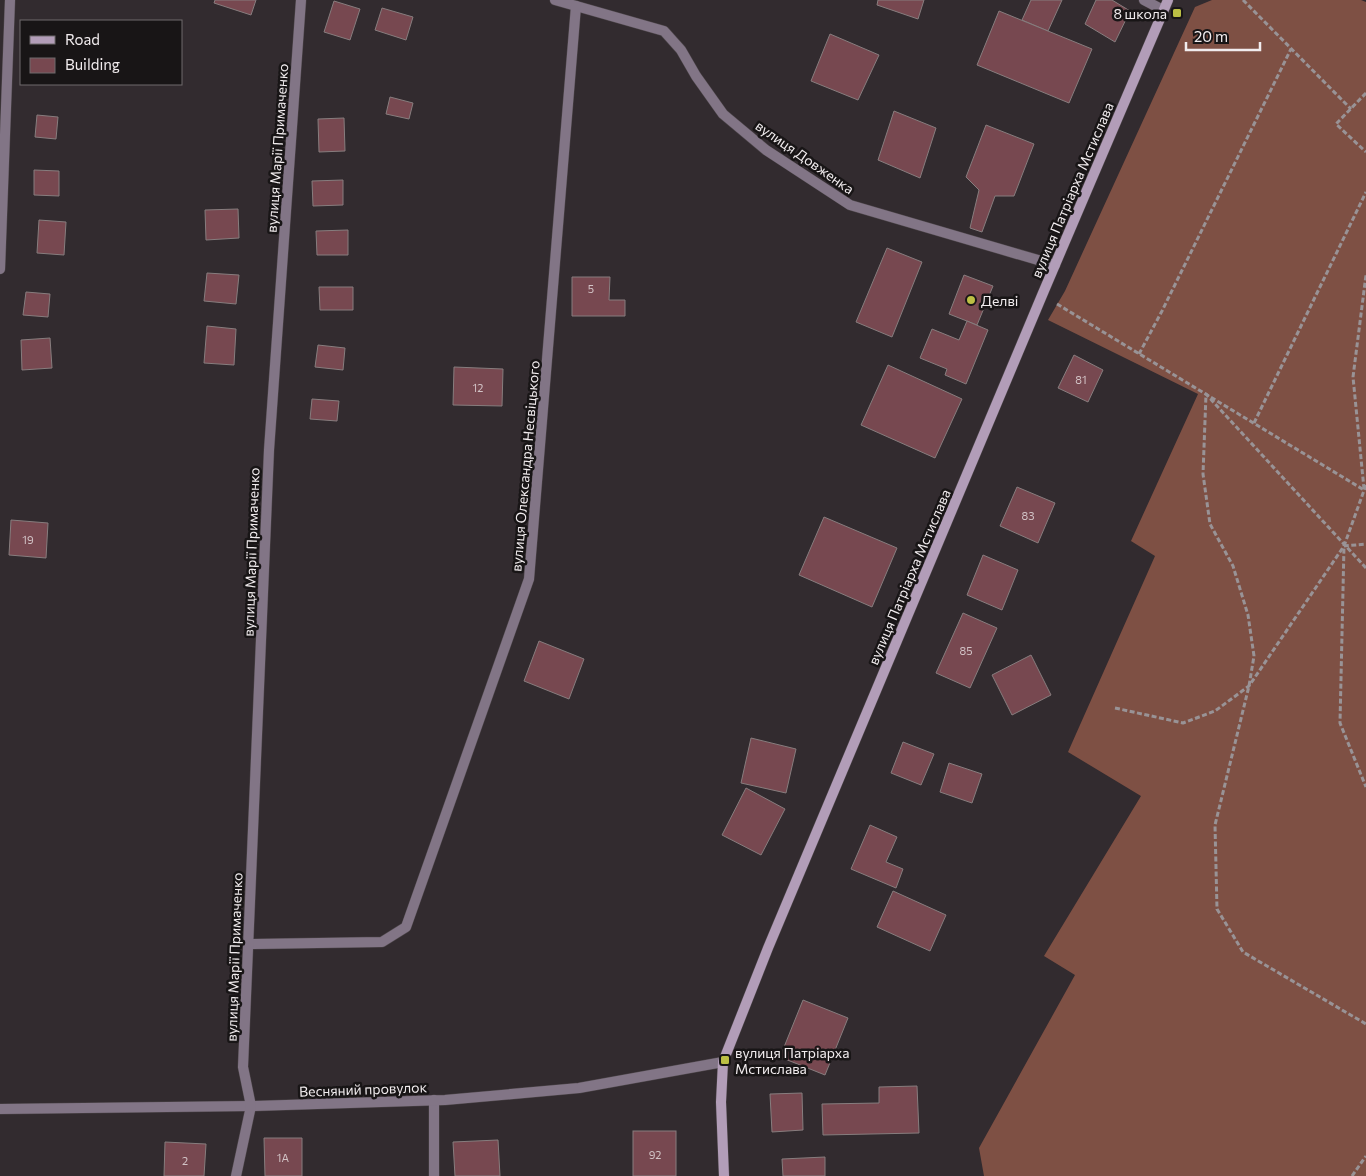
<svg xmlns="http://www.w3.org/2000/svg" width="1366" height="1176" font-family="Commissioner,sans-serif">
<rect width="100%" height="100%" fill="#322b2f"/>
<polygon fill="#7e5044" points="1212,0 1361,0 1366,2 1366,1176 984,1176 979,1148 1075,975 1044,956 1141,796 1068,752 1155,556 1131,541 1198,394 1048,320 1065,291 1195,7"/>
<g fill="#774850" stroke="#877d7e">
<polygon points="215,0 256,0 251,15 214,3"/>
<polygon points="878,0 924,0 918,19 877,5"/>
<polygon points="1031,0 1062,0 1048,31 1022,20"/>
<polygon points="1096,0 1112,0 1130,11 1115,42 1085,24"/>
<polygon points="334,1 360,9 350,40 324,32"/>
<polygon points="382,8 413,17 406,40 375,30"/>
<polygon points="999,11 1092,49 1069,103 977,65"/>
<polygon points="830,34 879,55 858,100 811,81"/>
<polygon points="390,97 413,103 409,119 386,114"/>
<polygon points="894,111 936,128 920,178 878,160"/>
<polygon points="37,115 58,117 56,139 35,137"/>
<polygon points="344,118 345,151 319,152 318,119"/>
<polygon points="986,125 1034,144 1014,196 995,196 982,232 970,228 979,190 966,177"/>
<polygon points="34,170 59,171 59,196 34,195"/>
<polygon points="343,180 343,205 313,206 312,181"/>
<polygon points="238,209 239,238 206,240 205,210"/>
<polygon points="39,220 66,222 64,255 37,253"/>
<polygon points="348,230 348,255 317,255 316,231"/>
<polygon points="887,248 922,262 892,337 856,322"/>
<polygon points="207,273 239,275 236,304 204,301"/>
<polygon points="964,275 993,286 977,325 949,314"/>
<polygon points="572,277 610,277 609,300 625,300 625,316 572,316"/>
<polygon points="319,287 353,287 353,310 320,310"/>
<polygon points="26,292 50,294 48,317 23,315"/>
<polygon points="967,321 988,330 966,384 945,375 947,369 920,358 932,329 959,340"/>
<polygon points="207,326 236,329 234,365 204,363"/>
<polygon points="50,338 52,368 22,370 21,340"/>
<polygon points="318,345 345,348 343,370 315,367"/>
<polygon points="1074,355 1103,370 1088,402 1058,388"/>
<polygon points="888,365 962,399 935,458 861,425"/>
<polygon points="454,367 503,369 502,406 453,405"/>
<polygon points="312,399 339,401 337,421 310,419"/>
<polygon points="1017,487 1055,503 1038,543 1000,526"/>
<polygon points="824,517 897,548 872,607 799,575"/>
<polygon points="11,520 48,523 46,558 9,555"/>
<polygon points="983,555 1018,570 1002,610 967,595"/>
<polygon points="963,613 997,628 970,688 936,673"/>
<polygon points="539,641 584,659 569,699 524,681"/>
<polygon points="1031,655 1051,695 1012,715 992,675"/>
<polygon points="751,738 796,749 786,793 741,783"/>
<polygon points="903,742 934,754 921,785 891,773"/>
<polygon points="949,763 982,774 972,803 940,792"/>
<polygon points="746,788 785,809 761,855 722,835"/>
<polygon points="870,825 897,837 886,862 903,869 896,888 851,869"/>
<polygon points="893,891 946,915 930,951 877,927"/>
<polygon points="803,1000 848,1018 825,1075 780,1057"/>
<polygon points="917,1086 919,1133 823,1135 822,1104 879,1103 879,1087"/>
<polygon points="802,1093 803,1130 772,1132 770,1094"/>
<rect x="633" y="1131" width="43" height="45"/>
<polygon points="264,1138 302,1138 302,1176 265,1176"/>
<polygon points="498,1140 500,1176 455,1176 453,1142"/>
<polygon points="165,1142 206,1144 204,1176 164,1176"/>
<polygon points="825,1157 825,1176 783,1176 782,1159"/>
</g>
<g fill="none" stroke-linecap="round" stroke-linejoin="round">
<defs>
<polyline id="lane" points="1144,0 1163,10"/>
<g id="street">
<polyline points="555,0 664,31 681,50 696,76 723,114 766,150 850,205 1055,265"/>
<polyline points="0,269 10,0"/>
<polyline points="248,944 382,942 406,927 529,579 576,6"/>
<polyline points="434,1100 434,1176"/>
<polyline points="0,1109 251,1106 445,1100 579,1088 723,1062"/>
<polyline points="236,1176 251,1106 243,1067 269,450 301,0"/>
</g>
<polyline id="secondary" points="724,1176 721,1102 723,1062 768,948 1043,293 1168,0"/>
</defs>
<use href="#lane" stroke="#4d464a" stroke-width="11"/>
<use href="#street" stroke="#4d464a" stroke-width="11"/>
<use href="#secondary" stroke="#4d464a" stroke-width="11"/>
<g stroke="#999396" stroke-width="3" stroke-dasharray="5 2.5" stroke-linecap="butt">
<polyline points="1243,0 1351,109"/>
<polyline points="1366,93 1336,124 1366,152"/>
<polyline points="1057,304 1364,490"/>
<polyline points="1139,354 1162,311 1291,49"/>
<polyline points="1254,423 1366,192"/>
<polyline points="1366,485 1344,546 1340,723 1366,787"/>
<polyline points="1364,489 1353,377 1366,275"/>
<polyline points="1366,568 1206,394 1203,474 1210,524 1233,566 1248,615 1254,656 1249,686 1215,825 1217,909 1243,952 1366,1024"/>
<polyline points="1115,708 1183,723 1215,711 1249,686 1344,546 1366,544"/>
<polyline points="1352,1176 1366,1156"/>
</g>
<use href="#lane" stroke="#827586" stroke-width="10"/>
<use href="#street" stroke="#827586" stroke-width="10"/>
<use href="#secondary" stroke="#b29db8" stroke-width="10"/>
</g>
<g fill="#bcbf44" stroke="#181516" stroke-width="2">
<rect x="1172" y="8" width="10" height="10" rx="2.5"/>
<circle cx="971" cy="300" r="5"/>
<rect x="720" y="1055" width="10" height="10" rx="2.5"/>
</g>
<g text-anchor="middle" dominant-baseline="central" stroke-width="5" stroke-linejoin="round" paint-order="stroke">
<g font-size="11" fill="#d2c3c6">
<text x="591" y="288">5</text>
<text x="1081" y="379">81</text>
<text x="478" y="387">12</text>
<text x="1028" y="515">83</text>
<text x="28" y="539">19</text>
<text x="966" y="650">85</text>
<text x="655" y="1154">92</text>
<text x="283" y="1157">1А</text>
<text x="185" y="1160">2</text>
</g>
<g font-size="14" fill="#f1ecee" stroke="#181516" text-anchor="start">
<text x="1167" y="13" text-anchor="end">8 школа</text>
<text x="981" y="300">Делві</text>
<text x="735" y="1052">вулиця Патріарха<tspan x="735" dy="16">Мстислава</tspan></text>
</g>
<g font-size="14" fill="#f1ecee" stroke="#181516">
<text transform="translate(277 148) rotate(-86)">вулиця Марії Примаченко</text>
<text transform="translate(805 157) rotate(35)">вулиця Довженка</text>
<text transform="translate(1072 190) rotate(-67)">вулиця Патріарха Мстислава</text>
<text transform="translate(525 466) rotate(-85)">вулиця Олександра Несвіцького</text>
<text transform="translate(251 552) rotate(-88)">вулиця Марії Примаченко</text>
<text transform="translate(909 577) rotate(-67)">вулиця Патріарха Мстислава</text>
<text transform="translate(234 957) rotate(-88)">вулиця Марії Примаченко</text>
<text transform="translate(363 1089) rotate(-2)">Весняний провулок</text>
</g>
</g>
<rect x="20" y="20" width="162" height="65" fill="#181516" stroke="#6f6b6c"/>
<rect x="30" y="36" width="25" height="8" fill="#b29db8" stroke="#6f6b6c"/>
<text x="65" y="45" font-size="15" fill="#f1ecee">Road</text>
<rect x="30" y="58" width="25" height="15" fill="#774850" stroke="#6f6b6c"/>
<text x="65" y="70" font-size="15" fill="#f1ecee">Building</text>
<path d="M1186 42v8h74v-8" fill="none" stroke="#f1ecee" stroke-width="2.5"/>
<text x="1194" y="42" font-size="15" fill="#f1ecee" stroke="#181516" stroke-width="4" paint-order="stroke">20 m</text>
</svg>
